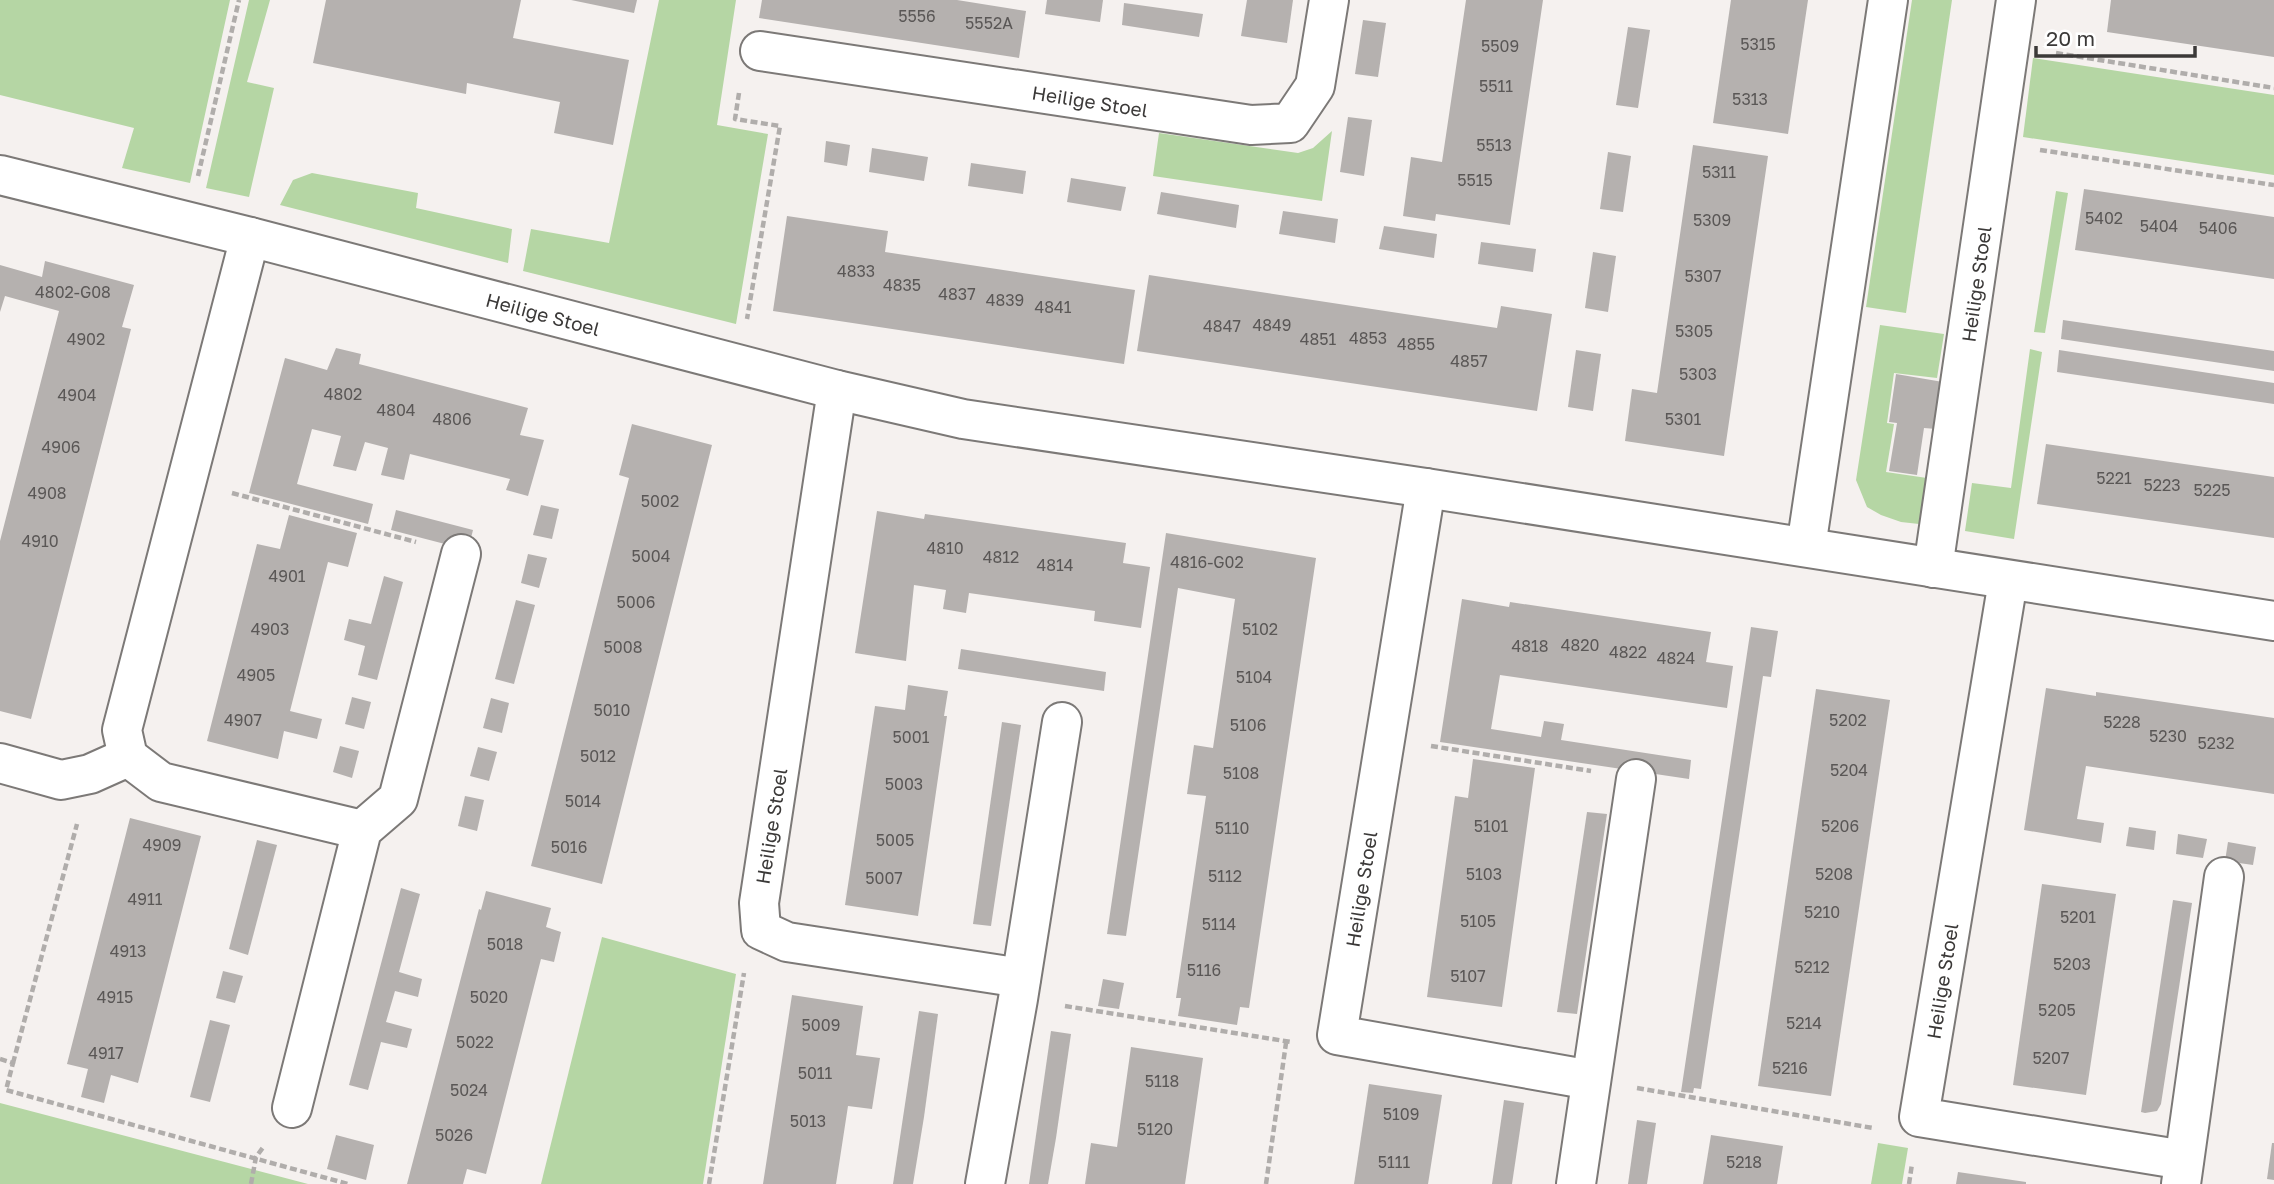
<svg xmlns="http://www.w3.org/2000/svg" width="2274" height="1184" font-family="'Golos Text',sans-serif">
<rect width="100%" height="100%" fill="#f5f1ef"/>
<g fill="#b5d6a4">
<polygon points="0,0 230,0 190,183 122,168 134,128 0,95"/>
<polygon points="249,0 270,0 247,82 274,88 249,197 206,188"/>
<polygon points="659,0 736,0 717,125 768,134 736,324 523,271 531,229 609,243"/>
<polygon points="1912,0 1952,0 1906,313 1866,307"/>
<polygon points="2033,58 2274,95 2274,175 2023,137"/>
<polygon points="1332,131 1322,201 1153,176 1159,133 1298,153 1313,148"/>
<polygon points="312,173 418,193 416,208 512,229 508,263 280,205 293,180"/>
<polygon points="2056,191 2068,193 2045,333 2034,332"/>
<polygon points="1880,325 1944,334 1937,378 1894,373 1887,423 1894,424 1886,472 1927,478 1919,524 1901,522 1881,515 1867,507 1856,480"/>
<polygon points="2030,349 2042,352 2014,539 1965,531 1972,483 2011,488"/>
<polygon points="602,937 736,974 703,1184 541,1184"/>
<polygon points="0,1103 308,1184 0,1184"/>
<polygon points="1878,1143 1908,1148 1902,1184 1871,1184"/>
</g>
<g fill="#b5b1af">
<polygon points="326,0 521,0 513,38 629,60 613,145 554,133 560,102 467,83 466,94 313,63"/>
<polygon points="571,0 637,0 634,13"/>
<polygon points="762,0 957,0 1026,11 1019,58 759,18"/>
<polygon points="1047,0 1103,0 1100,22 1045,14"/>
<polygon points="1247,0 1293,0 1287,43 1241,36"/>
<polygon points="1466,0 1543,0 1510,225 1436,214 1435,221 1403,216 1411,157 1442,162"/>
<polygon points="1731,0 1808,0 1788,134 1713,123"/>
<polygon points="2111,0 2274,0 2274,57 2107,32"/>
<polygon points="1124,3 1203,14 1199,37 1122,25"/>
<polygon points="1363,20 1386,23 1378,77 1355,74"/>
<polygon points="1628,27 1650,30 1638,108 1616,105"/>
<polygon points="1348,117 1372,120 1364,176 1340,172"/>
<polygon points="826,141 850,145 847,166 824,162"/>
<polygon points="1693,145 1768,156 1724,456 1625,441 1632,389 1657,393"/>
<polygon points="872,148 928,157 924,181 869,172"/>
<polygon points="1608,152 1631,156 1623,212 1600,209"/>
<polygon points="971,163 1026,171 1023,194 968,186"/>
<polygon points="1071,178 1126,187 1121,211 1067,202"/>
<polygon points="2084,189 2274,217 2274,279 2075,250"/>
<polygon points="1161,192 1239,205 1236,228 1157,214"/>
<polygon points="1283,211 1338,219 1335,243 1279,234"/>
<polygon points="787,216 888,231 885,252 1135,290 1124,364 773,311"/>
<polygon points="1384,226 1437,234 1434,258 1379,249"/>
<polygon points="1481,242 1536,249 1533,272 1478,264"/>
<polygon points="1593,252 1616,256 1608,312 1585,308"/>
<polygon points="45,261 134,285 122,327 131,329 31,719 0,711 0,541 59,311 5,296 0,312 0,265 42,277"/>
<polygon points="1149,275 1497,328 1501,306 1552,314 1537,411 1137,351"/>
<polygon points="2063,320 2274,351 2274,371 2061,339"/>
<polygon points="336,348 361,354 359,364 528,408 520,435 544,440 528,496 506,490 510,479 410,454 404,480 381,475 388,448 365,442 356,471 333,466 341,436 312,429 297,484 373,504 368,524 249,493 285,358 327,370"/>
<polygon points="1576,350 1601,354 1593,411 1568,407"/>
<polygon points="2059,350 2274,383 2274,404 2057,372"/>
<polygon points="1896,374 1943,382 1936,429 1924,428 1917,475 1889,471 1897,423 1889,422"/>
<polygon points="632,424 712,445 602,884 531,866 629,478 619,475"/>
<polygon points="2046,444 2274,477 2274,538 2037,504"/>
<polygon points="541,505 559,509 552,539 533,535"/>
<polygon points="396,510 473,530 468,550 391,530"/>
<polygon points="877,511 924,519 925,514 1126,543 1123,563 1150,567 1141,628 1094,621 1095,611 969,593 966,613 943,609 946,590 914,585 906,661 855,653"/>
<polygon points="289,515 357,533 348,567 328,562 290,711 322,719 317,739 284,731 278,759 207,741 257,544 280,549"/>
<polygon points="1166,533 1316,558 1249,1008 1240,1007 1237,1025 1178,1016 1181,998 1176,998 1206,796 1187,794 1194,745 1213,748 1235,599 1178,588 1126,936 1107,934"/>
<polygon points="528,554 547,558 539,588 521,583"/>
<polygon points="384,576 403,582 377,680 358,675 365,646 344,640 349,619 371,624"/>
<polygon points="1462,599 1509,607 1510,602 1711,632 1706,662 1733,666 1727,708 1500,675 1491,729 1541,737 1544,721 1564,724 1561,740 1691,760 1689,779 1440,742"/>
<polygon points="516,600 535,605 514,684 495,679"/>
<polygon points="1751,627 1778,631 1771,677 1763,676 1701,1089 1694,1088 1693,1093 1681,1092"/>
<polygon points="961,649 1106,672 1104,691 958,669"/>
<polygon points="908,685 948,691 944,716 947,716 918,916 845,905 875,706 905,710"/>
<polygon points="2046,688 2096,696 2096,692 2274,718 2274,794 2086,766 2077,819 2104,823 2101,843 2024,830"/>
<polygon points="1816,689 1890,700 1831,1096 1758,1086"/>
<polygon points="352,697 371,702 364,729 345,724"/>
<polygon points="491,698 509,703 502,733 483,728"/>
<polygon points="1002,722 1021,725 991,926 973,924"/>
<polygon points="340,746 359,751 352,778 333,772"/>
<polygon points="478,747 497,752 489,781 470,776"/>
<polygon points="1473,759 1535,768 1502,1007 1427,997 1455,796 1468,798"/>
<polygon points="465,796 484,800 477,831 458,826"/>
<polygon points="1587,812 1607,814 1577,1014 1557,1012"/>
<polygon points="130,818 201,836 138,1083 111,1075 104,1103 81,1097 88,1069 67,1064"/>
<polygon points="2129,827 2156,831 2154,850 2126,846"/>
<polygon points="2178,834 2207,839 2203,858 2176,854"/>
<polygon points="257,840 277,845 248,955 229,949"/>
<polygon points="2228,842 2256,847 2253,865 2225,861"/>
<polygon points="2042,884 2116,894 2086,1095 2013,1085"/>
<polygon points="401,888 420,894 399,972 422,979 418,997 395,991 386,1022 412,1029 407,1048 381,1042 368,1090 349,1085"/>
<polygon points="486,891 551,908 546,927 561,932 554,962 541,959 486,1174 467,1169 463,1184 407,1184 479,909 481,910"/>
<polygon points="2173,900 2192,903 2161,1104 2157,1111 2145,1113 2141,1112"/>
<polygon points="223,971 243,976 235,1003 216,998"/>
<polygon points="1103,979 1124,983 1119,1009 1098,1006"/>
<polygon points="792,995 863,1006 856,1055 880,1058 872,1109 848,1106 836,1184 763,1184"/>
<polygon points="919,1011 938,1014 924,1117 913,1184 893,1184"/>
<polygon points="210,1020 230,1025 210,1102 190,1097"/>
<polygon points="1051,1031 1071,1034 1056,1138 1048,1184 1029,1184"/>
<polygon points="1131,1047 1203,1058 1185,1184 1085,1184 1091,1143 1117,1147"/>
<polygon points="1369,1084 1442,1095 1428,1184 1354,1184"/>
<polygon points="1504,1100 1524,1103 1512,1184 1492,1184"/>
<polygon points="1637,1120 1656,1123 1647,1184 1628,1184"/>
<polygon points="336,1135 374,1145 366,1180 327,1169"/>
<polygon points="1711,1135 1783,1146 1777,1184 1703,1184"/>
<polygon points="2272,1143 2274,1143 2274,1180 2267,1179"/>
<polygon points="1958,1172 2026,1182 2026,1184 1956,1184"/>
</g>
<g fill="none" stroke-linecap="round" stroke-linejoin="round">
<defs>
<g id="minor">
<polyline points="760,51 1251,125 1290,123 1315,86 1329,0"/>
<polyline points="0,175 250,237 837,390 963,419 1426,488 2274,621"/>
<polyline points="250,237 122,730 128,757 161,782 362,830"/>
<polyline points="837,390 759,903 761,930 787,942 1021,978"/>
<polyline points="1426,488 1337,1035 1591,1080"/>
<polyline points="1806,547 1888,0"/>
<polyline points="1933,568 2016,0"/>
<polyline points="2008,581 1919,1117 2184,1160"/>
<polyline points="0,763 61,780 90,774 128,757"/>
<polyline points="292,1108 362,830 398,799 461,554"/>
<polyline points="985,1184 1018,999 1062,722"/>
<polyline points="1576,1184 1636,779"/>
<polyline points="2181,1184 2224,877"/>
</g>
</defs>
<use href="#minor" stroke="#7c7977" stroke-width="42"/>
<g stroke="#b0adab" stroke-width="4.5" stroke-dasharray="7 3.5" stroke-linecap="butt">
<polyline points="2056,53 2274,88"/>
<polyline points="739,93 735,119 780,126 747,319"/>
<polyline points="2040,150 2274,185"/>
<polyline points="198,176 239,0"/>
<polyline points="232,493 416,542"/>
<polyline points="1431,746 1591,771"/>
<polyline points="1065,1006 1291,1042"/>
<polyline points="0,1059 13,1063 6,1090 348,1184"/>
<polyline points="13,1063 77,824"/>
<polyline points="1637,1088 1873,1128"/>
<polyline points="251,1184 256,1157 264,1146"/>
<polyline points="709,1184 744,973"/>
<polyline points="1266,1184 1286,1043"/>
<polyline points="1909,1184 1912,1164"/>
</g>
<use href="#minor" stroke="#fff" stroke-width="38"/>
</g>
<g text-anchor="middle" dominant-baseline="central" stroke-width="5" stroke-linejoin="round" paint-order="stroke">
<g font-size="16" fill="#5a5756">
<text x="917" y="16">5556</text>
<text x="989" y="23">5552A</text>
<text x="1758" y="44">5315</text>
<text x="1500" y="46">5509</text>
<text x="1496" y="86">5511</text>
<text x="1750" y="99">5313</text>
<text x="1494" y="145">5513</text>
<text x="1719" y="172">5311</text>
<text x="1475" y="180">5515</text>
<text x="2104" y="218">5402</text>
<text x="1712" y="220">5309</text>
<text x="2159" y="226">5404</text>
<text x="2218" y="228">5406</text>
<text x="856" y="271">4833</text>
<text x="1703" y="276">5307</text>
<text x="902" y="285">4835</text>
<text x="73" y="292">4802-G08</text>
<text x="957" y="294">4837</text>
<text x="1005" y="300">4839</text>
<text x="1053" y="307">4841</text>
<text x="1272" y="325">4849</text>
<text x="1222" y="326">4847</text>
<text x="1694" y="331">5305</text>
<text x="1368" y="338">4853</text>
<text x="86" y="339">4902</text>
<text x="1318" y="339">4851</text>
<text x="1416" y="344">4855</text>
<text x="1469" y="361">4857</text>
<text x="1698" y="374">5303</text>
<text x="343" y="394">4802</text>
<text x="77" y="395">4904</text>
<text x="396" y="410">4804</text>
<text x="452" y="419">4806</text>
<text x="1683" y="419">5301</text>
<text x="61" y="447">4906</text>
<text x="2114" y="478">5221</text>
<text x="2162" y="485">5223</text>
<text x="2212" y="490">5225</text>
<text x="47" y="493">4908</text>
<text x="660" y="501">5002</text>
<text x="40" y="541">4910</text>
<text x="945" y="548">4810</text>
<text x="651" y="556">5004</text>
<text x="1001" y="557">4812</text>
<text x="1207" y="562">4816-G02</text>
<text x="1055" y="565">4814</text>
<text x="287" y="576">4901</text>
<text x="636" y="602">5006</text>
<text x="270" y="629">4903</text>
<text x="1260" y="629">5102</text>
<text x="1580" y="645">4820</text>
<text x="1530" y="646">4818</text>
<text x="623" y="647">5008</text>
<text x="1628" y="652">4822</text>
<text x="1676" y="658">4824</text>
<text x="256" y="675">4905</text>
<text x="1254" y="677">5104</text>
<text x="612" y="710">5010</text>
<text x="243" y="720">4907</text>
<text x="1848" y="720">5202</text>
<text x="2122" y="722">5228</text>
<text x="1248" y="725">5106</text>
<text x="2168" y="736">5230</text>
<text x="911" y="737">5001</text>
<text x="2216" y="743">5232</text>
<text x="598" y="756">5012</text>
<text x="1849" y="770">5204</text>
<text x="1241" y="773">5108</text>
<text x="904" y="784">5003</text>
<text x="583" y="801">5014</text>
<text x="1491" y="826">5101</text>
<text x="1840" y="826">5206</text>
<text x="1232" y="828">5110</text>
<text x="895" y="840">5005</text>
<text x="162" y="845">4909</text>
<text x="569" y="847">5016</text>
<text x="1484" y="874">5103</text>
<text x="1834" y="874">5208</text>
<text x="1225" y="876">5112</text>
<text x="884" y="878">5007</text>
<text x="145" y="899">4911</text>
<text x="1822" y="912">5210</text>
<text x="2078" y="917">5201</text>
<text x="1478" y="921">5105</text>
<text x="1219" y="924">5114</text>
<text x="505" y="944">5018</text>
<text x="128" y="951">4913</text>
<text x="2072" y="964">5203</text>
<text x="1812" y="967">5212</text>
<text x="1204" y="970">5116</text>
<text x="1468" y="976">5107</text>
<text x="115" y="997">4915</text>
<text x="489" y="997">5020</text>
<text x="2057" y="1010">5205</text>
<text x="1804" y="1023">5214</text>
<text x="821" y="1025">5009</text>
<text x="475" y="1042">5022</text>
<text x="106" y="1053">4917</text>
<text x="2051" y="1058">5207</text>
<text x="1790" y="1068">5216</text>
<text x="815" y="1073">5011</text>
<text x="1162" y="1081">5118</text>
<text x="469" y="1090">5024</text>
<text x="1401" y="1114">5109</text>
<text x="808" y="1121">5013</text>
<text x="1155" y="1129">5120</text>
<text x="454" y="1135">5026</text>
<text x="1394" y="1162">5111</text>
<text x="1744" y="1162">5218</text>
</g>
<g font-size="19" fill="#3b3938" stroke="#fff">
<text transform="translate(1090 101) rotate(9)">Heilige Stoel</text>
<text transform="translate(1976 284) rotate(-82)">Heilige Stoel</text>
<text transform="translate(543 314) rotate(15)">Heilige Stoel</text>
<text transform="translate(771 826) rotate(-81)">Heilige Stoel</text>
<text transform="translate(1361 889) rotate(-81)">Heilige Stoel</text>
<text transform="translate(1942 981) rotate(-81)">Heilige Stoel</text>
</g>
</g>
<path d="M2036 46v10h159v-10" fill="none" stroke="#3b3938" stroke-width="3.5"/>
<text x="2046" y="46" font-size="21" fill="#3b3938" stroke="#ffffff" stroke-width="5" paint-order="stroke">20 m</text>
</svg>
